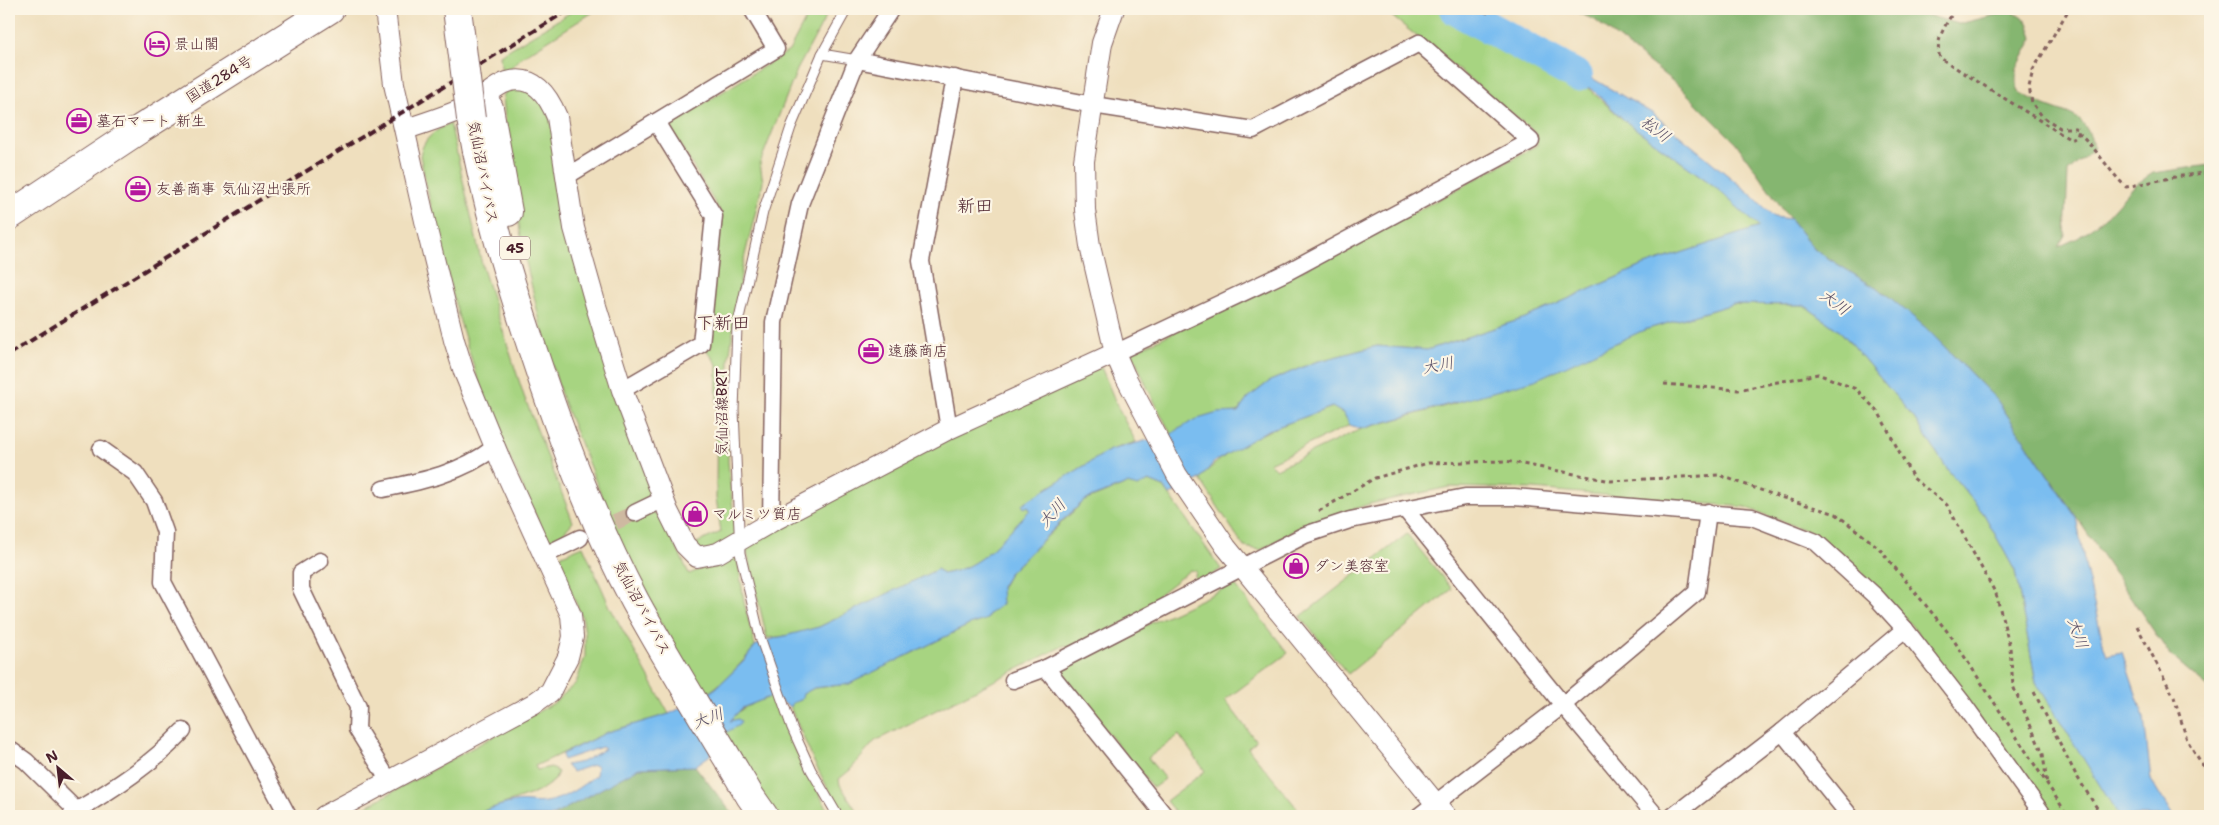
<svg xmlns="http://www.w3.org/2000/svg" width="2219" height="825" font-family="'Shantell Sans','Klee One',sans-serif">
<rect width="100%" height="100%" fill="#fcf5e5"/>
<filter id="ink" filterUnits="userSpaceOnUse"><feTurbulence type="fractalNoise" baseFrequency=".02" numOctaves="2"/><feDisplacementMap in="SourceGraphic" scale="10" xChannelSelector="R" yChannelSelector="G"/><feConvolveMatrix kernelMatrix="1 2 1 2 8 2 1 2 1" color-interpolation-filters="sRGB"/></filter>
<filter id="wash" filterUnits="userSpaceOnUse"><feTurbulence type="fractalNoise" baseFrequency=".0096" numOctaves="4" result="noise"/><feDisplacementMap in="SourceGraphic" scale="20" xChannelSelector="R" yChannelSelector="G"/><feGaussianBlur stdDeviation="1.12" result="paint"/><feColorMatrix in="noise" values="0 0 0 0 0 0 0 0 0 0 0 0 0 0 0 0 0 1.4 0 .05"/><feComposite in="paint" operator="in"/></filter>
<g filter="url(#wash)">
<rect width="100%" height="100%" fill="#efdfbe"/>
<g fill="#a7d481" stroke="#787a56">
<polygon points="576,9 598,9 520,58 502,77 500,55"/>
<polygon points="811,9 830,9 797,70 760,163 763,182 742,267 729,360 728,462 736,537 703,553 692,545 721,532 716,498 717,364 705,348 721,213 670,128 672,123 789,51"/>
<path d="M1383,9H1443L1489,41L1582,83L1625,121L1713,185L1760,227L1642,266L1525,318L1427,350L1377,346L1315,362L1270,381L1248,398L1238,412C1210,413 1195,419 1171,434L1147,387L1132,352C1269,288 1405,220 1537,145L1536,133Z"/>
<path d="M523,88L545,101L653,492V513L663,518L689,574L737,554L744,602L755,646C740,666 722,684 701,698L645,594L617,534L562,398L541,326L523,249L510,170L503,97L506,90Z"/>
<path d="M450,123L483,269L524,396L573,522L556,541H552L544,534C520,481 495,428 476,373C452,302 436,229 420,156C423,138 435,131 450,123Z"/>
<path d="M1733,304L1804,305L1842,333L1914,418L1948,470L1984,514L2015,571L2036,682L2120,816H2050L1912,626L1860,571L1813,533L1745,507L1534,489L1449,487L1369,504L1296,529L1261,550L1244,547L1200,479C1234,439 1285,424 1333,407L1344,414L1350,425L1269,463L1276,469L1361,429L1453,404L1644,330Z"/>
<path d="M1101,367L1119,410L1136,442L1110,450L1022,504L1028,506L1030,510C1002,537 984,568 942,574L938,569L819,627L786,636L767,638L746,548L872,475Z"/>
<path d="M1149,481L1164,487L1221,569L1196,585L1194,581L1196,571L1190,570L1157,596L1159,604L1071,650L1065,645L875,741L850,770L839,779L840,785L860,816H847L840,811L815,764L790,707L792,703L801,700L803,694L814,688L849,684L969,625L987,619C989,611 998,605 1002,597L999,592L1010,572L1084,501L1127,484L1138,486Z"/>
<polygon points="1407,534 1452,589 1348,674 1300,617"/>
<polygon points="583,546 610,607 669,714 608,732 535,766 537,770 551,767 558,772 554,781 538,792 472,815 349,816 554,703 576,683 585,657 585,635 583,620 559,562 562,555"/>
<polygon points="1234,584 1288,653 1225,700 1256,741 1248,748 1302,814 1299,816 1178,816 1166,801 1205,771 1179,735 1148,758 1165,779 1153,788 1055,668"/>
<path d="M772,696L794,747L831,816H774L722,735C738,706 743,708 772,696Z"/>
</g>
<g fill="#85b66f" stroke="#686a4d">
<path d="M1569,9H1920L1923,14L1959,24L2012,11L2028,22L2033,38L2017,68V91C2026,96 2036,101 2045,105C2073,116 2085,114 2094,148L2068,172L2065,235L2058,247L2078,238L2108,215L2135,185L2153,173L2210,165V689L2170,655L1997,400L1925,327L1887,295L1815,250L1787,215L1736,143L1680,87L1595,20Z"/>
<polygon points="695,766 734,816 552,816 639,768"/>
</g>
<path fill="#7abdf0" stroke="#626e8e" d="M1540,48L1652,113L1753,196L1774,217L1790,219L1815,250L1887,295L1925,327L1997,400L2076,517L2085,565L2104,647L2107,655L2122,652L2144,718L2151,780L2173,816H2120L2112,805L2036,682L2015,571L1984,514L1948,470L1914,418L1842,333L1804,305L1733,304L1644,330L1535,380L1361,429L1350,425L1344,414L1332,407L1266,431L1214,462L1200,479L1170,495L1164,487L1149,481L1138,487L1127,484L1095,496L1084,501L1065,518L1010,572L1001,587L1002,604L989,614L987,619L969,625L849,684L814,688L803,694L801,700L792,703L790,707L772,696L742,708L730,721L738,719L741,721L739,725L722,735L709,756L695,766L639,768L552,816H459C479,815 495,805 515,802C525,800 535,804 545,802C563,800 582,786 596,775L597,766L593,765L572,772L566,765L582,762L605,749L602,747L563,760L562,754L608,732L669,714L701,698L716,688L744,661L755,646L765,641L819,627L938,569L942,574C984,568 1002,537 1030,510L1028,506L1024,508L1022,504L1110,450L1171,434L1194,420L1218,413L1238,412L1248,398L1270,381L1315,362L1377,346L1427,350L1525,318L1642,266L1759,227L1713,185L1625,121L1595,92L1582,83L1535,62Z"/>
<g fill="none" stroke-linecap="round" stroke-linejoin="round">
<polyline stroke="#7abdf0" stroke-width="32" points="1455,9 1577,76"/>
</g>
</g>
<g filter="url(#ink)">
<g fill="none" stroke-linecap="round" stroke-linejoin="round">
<polyline stroke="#ceb9a1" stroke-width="16" stroke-dasharray="16 8" stroke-linecap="butt" points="593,532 635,513"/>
<defs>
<g id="service">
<polyline points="822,54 857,60"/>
<polyline points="838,816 811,770 792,728 760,637 740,553 734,410 737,327 763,212 791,127 822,54 847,9"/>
</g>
<g id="minor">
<polyline points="857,60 1093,105 1253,130 1419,43 1531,141 1289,271 1115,353"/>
<polyline points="567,176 776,49 752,9"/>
<polyline points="622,390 701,344 714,216 656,122"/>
<polyline points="949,429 921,261 955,78"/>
<polyline points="101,449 135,473 154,501 165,532 163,582 288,816"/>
<path d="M383,489C423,481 462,473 495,447"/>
<polyline points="1405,509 1563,705 1656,816"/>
<polyline points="635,513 664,499"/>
<polyline points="771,522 774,322 800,204 857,60 891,9"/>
<polyline points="543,556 580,538"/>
<polyline points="320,561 301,573 301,589 358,707 357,729 389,781"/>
<polyline points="1046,668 1165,816"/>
<polyline points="1013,680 1046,668 1305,535 1350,520 1465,497 1514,497 1752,517 1816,542 1875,596 1905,629 1962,702 2044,816"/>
<polyline points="1782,732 1850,816"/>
<polyline points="9,749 26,761 82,816"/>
<path d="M71,816L76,811C115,788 152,764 183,731"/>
<polyline points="1419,816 1563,705 1697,592 1708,512"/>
<polyline points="1673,816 1782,732 1905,629"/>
</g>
<g id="tertiary">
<polyline points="1114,9 1102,43 1084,161 1085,210 1090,246 1115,353 1125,376 1177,475 1226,547 1446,816"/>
<path d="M406,129C428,122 450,115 471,105C483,99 494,86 507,82C534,74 548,95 557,117L574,228L596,306L622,390L668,511L685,545L697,557L718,553L771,522L949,429L1115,353"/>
<polyline points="324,816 533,704 550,692 568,657 573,637 571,615 502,464 464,372 454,340 428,234 394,84 385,9"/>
</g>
<g id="trunk">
<polyline points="489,108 508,212"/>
<path d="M471,119C485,202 509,280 536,360C563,442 594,524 635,601C671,667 712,731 750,796L764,816"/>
<polyline points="9,216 140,129 330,9"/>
</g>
</defs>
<use href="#service" stroke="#84625e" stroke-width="11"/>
<use href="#minor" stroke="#84625e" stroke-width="19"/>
<use href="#tertiary" stroke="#84625e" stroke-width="22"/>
<use href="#trunk" stroke="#84625e" stroke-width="30"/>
<g stroke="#84625e" stroke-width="3" stroke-dasharray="4 4" stroke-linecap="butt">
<polyline points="1478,9 1488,13"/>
<path d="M1955,9C1946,25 1934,40 1940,58L2071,140L2077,137L2079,130L2075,128H2060L2042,116L2032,103L2029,87L2033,70L2069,9"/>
<path d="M2078,132C2097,149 2108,170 2126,187L2175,177L2210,172"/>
<polyline points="1664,384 1738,390 1818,374 1856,389 1879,413 1913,478 1947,505 1996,594 2010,647 2013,686 2043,754 2047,785"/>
<polyline points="1319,511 1375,478 1428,463 1506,461 1611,481 1719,475 1777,496 1836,514 1878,547 1951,636 2068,816"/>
<polyline points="2137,626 2174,697 2187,740 2210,777"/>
<polyline points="2034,692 2076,775 2102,816"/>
</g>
<use href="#service" stroke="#fff" stroke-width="9"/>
<use href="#minor" stroke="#fff" stroke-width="16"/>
<use href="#tertiary" stroke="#fff" stroke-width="20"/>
<use href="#trunk" stroke="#fff" stroke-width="28"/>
<polyline stroke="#4a1f2b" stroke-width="4" stroke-dasharray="8 4" stroke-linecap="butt" points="9,354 570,9"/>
<defs>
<polyline id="trunk-bridge" points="457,9 471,119"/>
</defs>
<use href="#trunk-bridge" stroke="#84625e" stroke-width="30" stroke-linecap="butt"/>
<use href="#trunk-bridge" stroke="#fff" stroke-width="28"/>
</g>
</g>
<defs>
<symbol id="hotel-ring" viewBox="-11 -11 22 22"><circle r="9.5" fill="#fcf5e5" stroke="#b5179e" stroke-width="1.5"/><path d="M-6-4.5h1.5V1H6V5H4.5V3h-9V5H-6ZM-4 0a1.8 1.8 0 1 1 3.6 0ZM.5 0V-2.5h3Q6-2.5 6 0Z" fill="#b5179e"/></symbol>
<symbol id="office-ring" viewBox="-11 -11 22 22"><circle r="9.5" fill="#fcf5e5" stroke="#b5179e" stroke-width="1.5"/><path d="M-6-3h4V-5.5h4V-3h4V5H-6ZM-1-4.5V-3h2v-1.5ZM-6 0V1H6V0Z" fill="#b5179e"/></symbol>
<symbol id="shop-ring" viewBox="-11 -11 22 22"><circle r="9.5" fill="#fcf5e5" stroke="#b5179e" stroke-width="1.5"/><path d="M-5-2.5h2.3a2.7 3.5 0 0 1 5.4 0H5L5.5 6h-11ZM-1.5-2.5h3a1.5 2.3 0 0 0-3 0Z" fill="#b5179e"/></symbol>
</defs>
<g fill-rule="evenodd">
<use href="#hotel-ring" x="143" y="30" width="28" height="28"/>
<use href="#office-ring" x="65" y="107" width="28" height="28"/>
<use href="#office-ring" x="124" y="175" width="28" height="28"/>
<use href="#office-ring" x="857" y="337" width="28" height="28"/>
<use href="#shop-ring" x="681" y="500" width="28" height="28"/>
<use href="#shop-ring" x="1282" y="552" width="28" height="28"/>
</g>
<g text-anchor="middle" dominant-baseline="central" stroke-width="4.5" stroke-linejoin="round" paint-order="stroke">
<rect fill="#fcf5e5" stroke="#7f5f63" stroke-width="1" x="500" y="236.5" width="30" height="23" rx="4"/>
<g font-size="14" font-weight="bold" fill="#4a1f2b">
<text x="515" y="248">45</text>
</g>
<g font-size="15" fill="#4a1f2b" stroke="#fcf5e5" text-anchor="start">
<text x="174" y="44">景山閣</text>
<text x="96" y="121">墓石マート 新生</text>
<text x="156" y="189">友善商事 気仙沼出張所</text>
<text x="888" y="351">遠藤商店</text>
<text x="712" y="514">マルミツ質店</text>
<text x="1314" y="566">ダン美容室</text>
</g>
<g font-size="15" fill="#4a1f2b" stroke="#fcf5e5">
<text transform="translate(219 79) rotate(-32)">国道284号</text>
<text transform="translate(483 172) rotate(79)">気仙沼バイパス</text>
<text transform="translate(722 412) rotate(-90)">気仙沼線BRT</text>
<text transform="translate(642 608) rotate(62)">気仙沼バイパス</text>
</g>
<g font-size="16" font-style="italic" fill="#584e66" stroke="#fcf5e5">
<text transform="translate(1656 129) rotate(37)">松川</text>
<text transform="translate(1835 302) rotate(36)">大川</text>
<text transform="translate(1438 365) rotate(-11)">大川</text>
<text transform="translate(1052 513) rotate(-48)">大川</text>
<text transform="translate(2078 633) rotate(71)">大川</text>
<text transform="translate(708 718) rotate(-21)">大川</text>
</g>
<g font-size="18" fill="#4a1f2b" stroke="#fcf5e5">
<text x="975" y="206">新田</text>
<text x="723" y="323">下新田</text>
</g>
</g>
<rect width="2219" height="825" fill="none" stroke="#fcf5e5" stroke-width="30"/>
<g transform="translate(58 768) rotate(332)" stroke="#fcf5e5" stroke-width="4" paint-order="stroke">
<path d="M0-4L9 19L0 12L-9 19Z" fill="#4a1f2b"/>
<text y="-8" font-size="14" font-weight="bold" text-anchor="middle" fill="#4a1f2b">N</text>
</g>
</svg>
